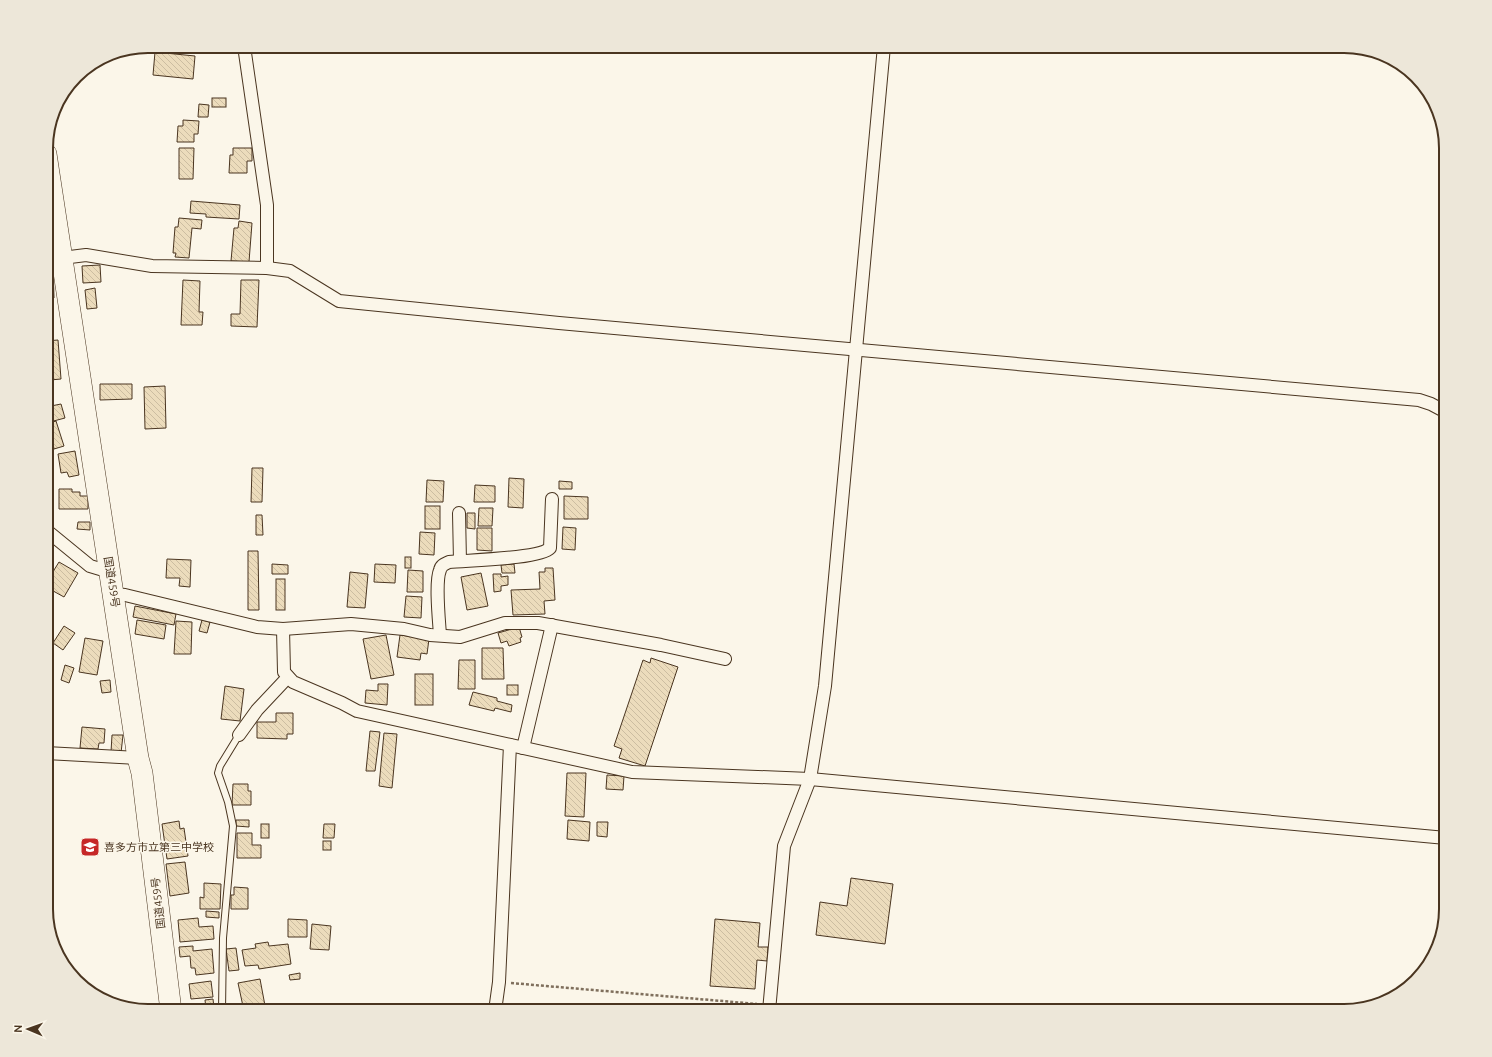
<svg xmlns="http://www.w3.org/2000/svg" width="1492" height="1057" font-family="Ubuntu,'Noto Sans JP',sans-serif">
<defs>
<pattern id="building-back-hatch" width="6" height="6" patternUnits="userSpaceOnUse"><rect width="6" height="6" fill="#ecdcbc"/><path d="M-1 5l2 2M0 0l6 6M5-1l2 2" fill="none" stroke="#ccbda1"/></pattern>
</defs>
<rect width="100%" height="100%" fill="#fbf6e9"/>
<g fill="url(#building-back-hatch)" stroke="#4a3520">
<polygon points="155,52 195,56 193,79 153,75"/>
<rect x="212" y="98" width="14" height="9"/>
<polygon points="199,104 209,105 208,117 198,117"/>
<polygon points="183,120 199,121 198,134 194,134 194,142 177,142 178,126 183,126"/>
<polygon points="179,148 194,148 193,179 179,179"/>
<polygon points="233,148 252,148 252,161 247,161 247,173 229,173 230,155 233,155"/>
<polygon points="191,201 240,205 239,219 206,217 206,214 190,213"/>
<polygon points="179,218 202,220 201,229 192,228 189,258 175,257 176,253 173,253 175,227 178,227"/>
<polygon points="239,221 252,223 249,262 231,261 234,228 238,228"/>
<polygon points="100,265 101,282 83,283 82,266"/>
<polygon points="46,266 53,266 54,298 46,298"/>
<polygon points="183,280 200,281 199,312 203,312 202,325 181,325"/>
<polygon points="241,280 259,280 257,327 231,326 231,314 240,314"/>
<polygon points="95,288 97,308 87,309 85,290"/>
<polygon points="58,340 61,379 50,380 49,371 46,371 46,341"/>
<rect x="46" y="382" width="7" height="13"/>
<polygon points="100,384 132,384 132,399 100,400"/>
<polygon points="165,386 166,428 145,429 144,387"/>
<polygon points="61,404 65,418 46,423 46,407"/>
<polygon points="56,421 64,446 54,449 53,444 46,446 46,424"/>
<polygon points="75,451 79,475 69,477 67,472 61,473 58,454"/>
<polygon points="252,468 263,468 262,502 251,502"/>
<polygon points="509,478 524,479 523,508 508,507"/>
<polygon points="427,480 444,481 443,502 426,502"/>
<polygon points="559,481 572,482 572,489 559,489"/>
<polygon points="475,485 495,486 495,502 474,502"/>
<polygon points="59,489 72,489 72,492 80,492 80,496 88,496 88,509 59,509"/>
<polygon points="564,496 588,497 588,519 564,519"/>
<rect x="425" y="506" width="15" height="23"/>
<polygon points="479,508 493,508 492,526 478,526"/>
<polygon points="467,513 475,513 475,529 467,528"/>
<polygon points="256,515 262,515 263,535 256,535"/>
<polygon points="78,522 90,522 90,530 77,529"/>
<polygon points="563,527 576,528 575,550 562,549"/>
<polygon points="477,528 492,528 492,551 477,550"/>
<polygon points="420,532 435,533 434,555 419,554"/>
<polygon points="248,551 258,551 259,610 248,610"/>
<rect x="405" y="557" width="6" height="11"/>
<polygon points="167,559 191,560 190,587 179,586 180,578 166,578"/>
<polygon points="59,562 78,573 64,597 46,587 46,583"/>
<polygon points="272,564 288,565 288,574 272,574"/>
<polygon points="375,564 396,565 395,583 374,582"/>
<polygon points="514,564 515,573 502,573 501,565"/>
<polygon points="545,568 553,568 555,600 544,601 545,614 513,615 511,590 540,589 539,572 545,572"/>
<polygon points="408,570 423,571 423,592 407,592"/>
<polygon points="350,572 368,574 365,608 347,607"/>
<polygon points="481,573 488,606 467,610 461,577"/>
<polygon points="493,574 501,574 501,577 508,576 508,585 501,586 501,591 494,592"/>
<rect x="276" y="579" width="9" height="31"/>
<polygon points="406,596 422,597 421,618 404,617"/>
<polygon points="135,606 176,614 174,625 133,617"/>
<polygon points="137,620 166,625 164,639 135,634"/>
<polygon points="202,620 210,622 207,633 199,631"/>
<polygon points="176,621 192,622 191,654 174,654"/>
<polygon points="64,626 75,633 63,650 53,643"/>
<polygon points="519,627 522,637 520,638 521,642 509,646 507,641 501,643 498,633"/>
<polygon points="386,635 394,675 371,679 363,639"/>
<polygon points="400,635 429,639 427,654 421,653 420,660 397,657"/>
<polygon points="85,638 103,641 97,675 79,672"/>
<polygon points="482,648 503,648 504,679 482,679"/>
<polygon points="651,658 678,667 645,766 619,758 622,749 614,746 643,660 650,663"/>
<polygon points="459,660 475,660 475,689 458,689"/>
<polygon points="65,665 74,668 69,683 61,680"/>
<rect x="415" y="674" width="18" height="31"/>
<polygon points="110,680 111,692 102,693 100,681"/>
<polygon points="378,684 388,684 387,705 365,703 366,690 378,691"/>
<rect x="507" y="685" width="11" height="10"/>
<polygon points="225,686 244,689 240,721 221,719"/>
<polygon points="473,692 497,698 497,701 512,705 511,712 495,708 494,711 469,705"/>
<polygon points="276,713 293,713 293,734 287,734 287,739 257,738 257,722 276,722"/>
<polygon points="82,727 105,729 104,743 99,743 98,749 80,748"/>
<polygon points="370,731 380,732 375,771 366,771"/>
<polygon points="384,733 397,734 392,788 379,786"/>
<polygon points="112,735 123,735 121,753 111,752"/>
<polygon points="567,773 586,773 584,817 565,816"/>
<polygon points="607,775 624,776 623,790 606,789"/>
<polygon points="233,784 248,784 248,791 251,791 251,805 232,805"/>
<polygon points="236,820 249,820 249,827 236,826"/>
<polygon points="568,820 590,822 589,841 567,839"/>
<polygon points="179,821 180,829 184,828 188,856 167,859 162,824"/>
<polygon points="597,822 608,822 607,837 597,836"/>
<rect x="261" y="824" width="8" height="14"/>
<polygon points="324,824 335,824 334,838 323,838"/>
<polygon points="237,833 252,833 252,845 261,845 261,858 237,858"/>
<rect x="323" y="841" width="8" height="9"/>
<polygon points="185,862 189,893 170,896 166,864"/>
<polygon points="851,878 893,884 885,944 816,935 820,902 847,906"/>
<polygon points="204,883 221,884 220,909 200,909 200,897 204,898"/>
<polygon points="234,887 248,888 248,909 231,909 231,895 234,895"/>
<polygon points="206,911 219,912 219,918 206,917"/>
<polygon points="198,918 199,927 213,926 214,939 180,942 178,920"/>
<polygon points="288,919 307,920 307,937 288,937"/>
<polygon points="715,919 760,923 758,947 768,947 767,961 757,960 755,989 710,986"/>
<polygon points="312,924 331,926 329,950 310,949"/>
<polygon points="268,942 269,946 288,944 291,964 259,969 258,965 245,966 242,950 256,948 255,944"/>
<polygon points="193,946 193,951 212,949 214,973 196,975 195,968 191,968 190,956 180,957 179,947"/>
<polygon points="236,948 239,970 229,971 226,949"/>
<polygon points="300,973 300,979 290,980 289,975"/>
<polygon points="260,979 266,1011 244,1011 238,983"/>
<polygon points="211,981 213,997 191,999 189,984"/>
<polygon points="213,999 214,1008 206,1009 205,1000"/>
<polygon points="401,1005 414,1007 413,1011 401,1011"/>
</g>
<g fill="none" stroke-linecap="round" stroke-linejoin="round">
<defs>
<polyline id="service" points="222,1011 223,938 233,826 228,802 218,773 220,766 239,735"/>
<g id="minor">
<polyline points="244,46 267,205 267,268"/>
<polyline points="46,260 86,255 152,266 267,268 290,271 339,301 559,323 1419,400 1431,404 1446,412"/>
<polyline points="459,513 460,561"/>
<polyline points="46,530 90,566 110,572"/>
<polyline points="114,594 125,595 257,627 283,629 351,624 404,629 430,635 460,637 505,623 538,623 661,645 725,659"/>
<polyline points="283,629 284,672 293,682 342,703 357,711 632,772 810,779 1446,838"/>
<path d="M440,635C439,620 435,582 440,570C441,565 445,564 449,562C468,560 540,559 550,548L552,499"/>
<polyline points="239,735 257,710 288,677"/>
<polyline points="523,748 552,625"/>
<polyline points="46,753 138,758"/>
<polyline points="495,1011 499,982 510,745"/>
<polyline points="769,1011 784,846 810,779 825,686 884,46"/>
</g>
<polyline id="trunk" points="46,154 138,758 142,773 171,1011"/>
</defs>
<use href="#service" stroke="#4a3520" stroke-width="8"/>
<use href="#minor" stroke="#4a3520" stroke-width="14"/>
<use href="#trunk" stroke="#4a3520" stroke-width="22"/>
<g stroke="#7f6f5c" stroke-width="2.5" stroke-dasharray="3 2" stroke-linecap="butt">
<polyline points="511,983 757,1004"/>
<polyline points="780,1006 843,1011"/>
</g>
<use href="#service" stroke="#fbf6e9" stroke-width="6"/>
<use href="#minor" stroke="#fbf6e9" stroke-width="12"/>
<use href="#trunk" stroke="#fbf6e9" stroke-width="21"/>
</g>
<defs>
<symbol id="school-square" viewBox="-11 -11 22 22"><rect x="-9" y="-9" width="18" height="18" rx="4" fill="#c62828" stroke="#fbf6e9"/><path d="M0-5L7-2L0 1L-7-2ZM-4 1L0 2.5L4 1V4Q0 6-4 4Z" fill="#fff"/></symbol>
</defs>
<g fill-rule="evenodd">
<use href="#school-square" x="79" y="836" width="22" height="22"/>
</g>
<g text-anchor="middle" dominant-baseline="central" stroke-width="3" stroke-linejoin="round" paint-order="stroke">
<g font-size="11" fill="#4a3520" stroke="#fbf6e9">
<text transform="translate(112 582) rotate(81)">国道459号</text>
<text transform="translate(158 903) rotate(-97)">国道459号</text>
</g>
<g font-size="11" fill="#4a3520" stroke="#fbf6e9" text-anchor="start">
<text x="104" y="847">喜多方市立第三中学校</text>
</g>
</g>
<path d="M0 0H1492V1057H0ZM148 53H1344A95 95 0 0 1 1439 148V909A95 95 0 0 1 1344 1004H148A95 95 0 0 1 53 909V148A95 95 0 0 1 148 53Z" fill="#ede7d9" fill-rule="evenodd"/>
<path fill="none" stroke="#4a3520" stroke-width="2" d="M148 53H1344A95 95 0 0 1 1439 148V909A95 95 0 0 1 1344 1004H148A95 95 0 0 1 53 909V148A95 95 0 0 1 148 53Z"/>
<g transform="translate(28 1029) rotate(272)" stroke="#fbf6e9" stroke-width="3" paint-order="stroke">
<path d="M0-3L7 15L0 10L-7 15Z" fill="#4a3520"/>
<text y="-6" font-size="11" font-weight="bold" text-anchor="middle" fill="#4a3520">N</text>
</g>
</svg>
